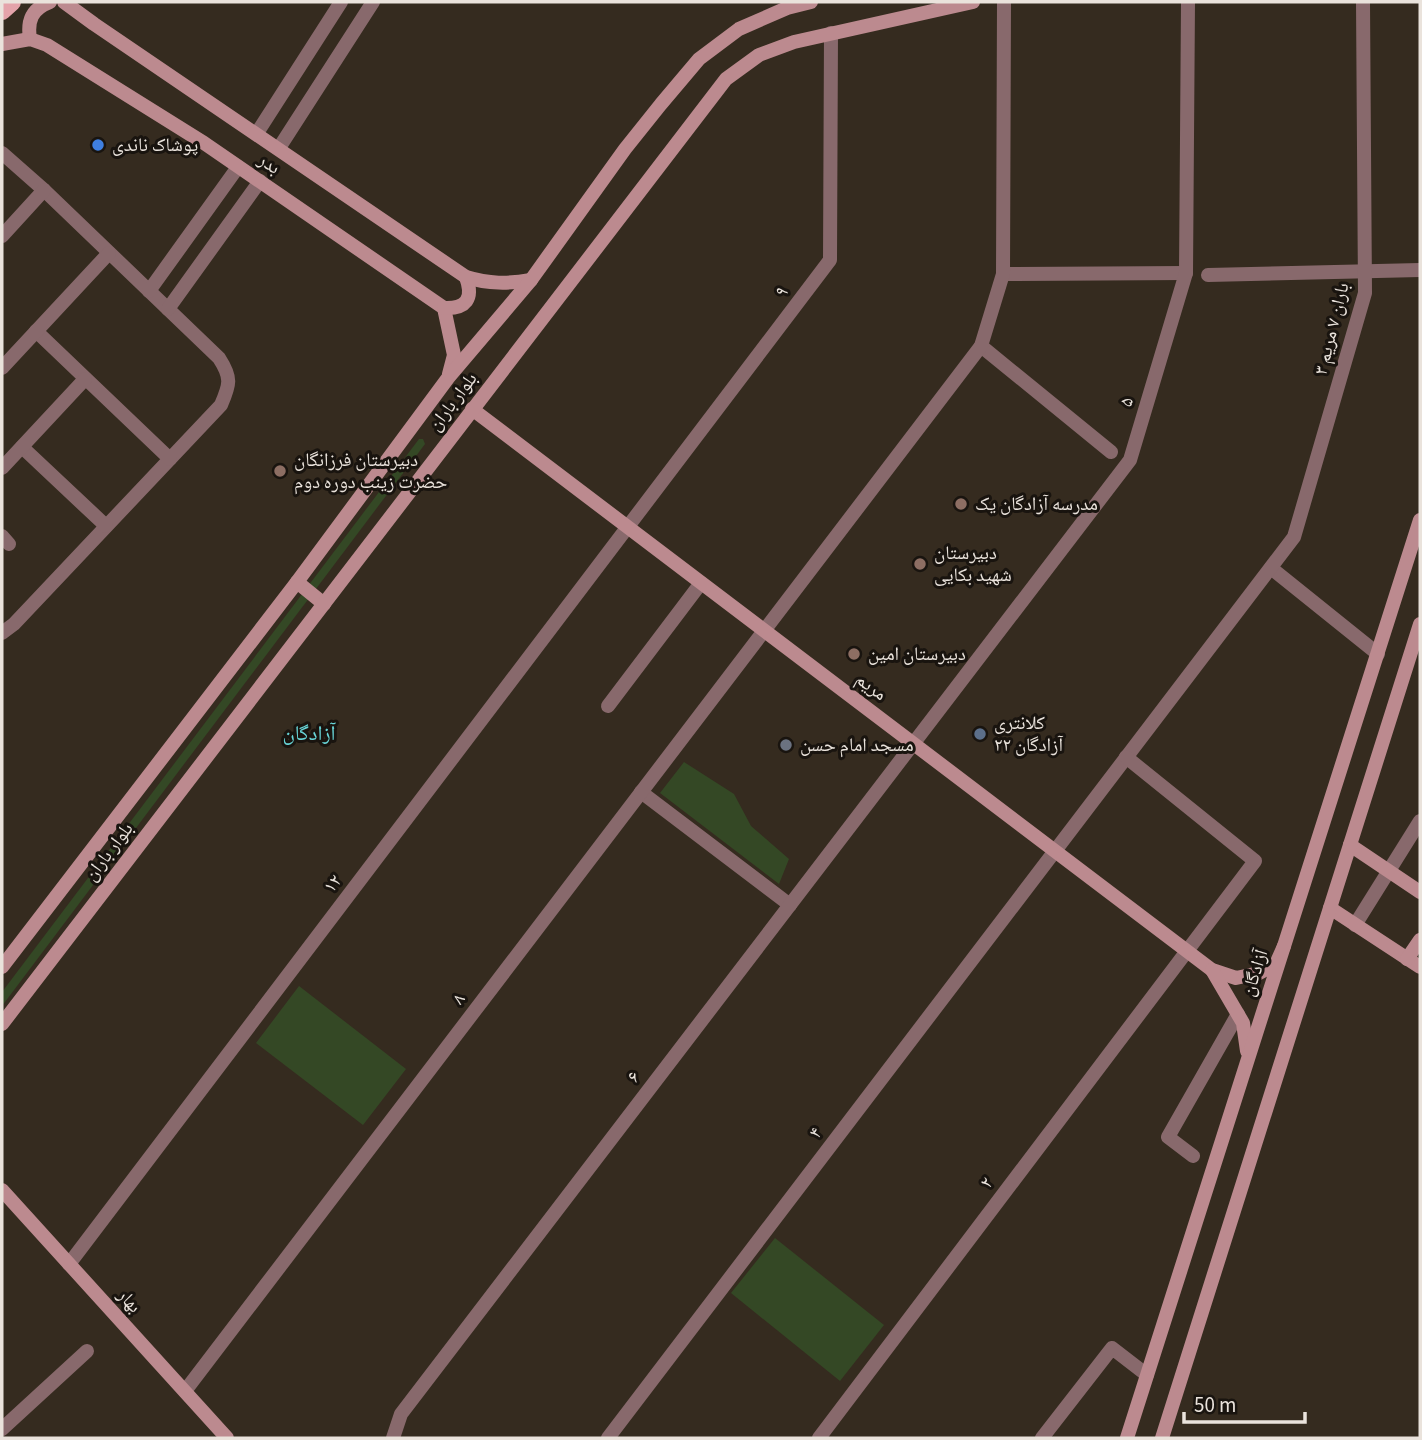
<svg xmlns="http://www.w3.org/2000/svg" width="1422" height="1440" font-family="'Source Sans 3','Noto Naskh Arabic',sans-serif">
<rect width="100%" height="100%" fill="#352b1f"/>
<g fill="#344825">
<polygon points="419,439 423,439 425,444 2,1006 2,992"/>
<polygon points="684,762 734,794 751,826 789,859 779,884 660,793"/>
<polygon points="299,986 406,1069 363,1125 256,1043"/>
<polygon points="775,1238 884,1325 840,1381 731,1293"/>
</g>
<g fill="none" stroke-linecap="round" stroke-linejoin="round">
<g stroke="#88696c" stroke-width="14">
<polyline points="257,133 341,2"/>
<polyline points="279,148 373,2"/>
<path d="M2,153L44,190L219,358C232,378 230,384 221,405L14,624L2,633"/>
<polyline points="2,236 44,190"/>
<polyline points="1003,274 1186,273"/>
<polyline points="1208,275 1420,270"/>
<polyline points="149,291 238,167"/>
<polyline points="168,309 260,181"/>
<polyline points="36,331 170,459"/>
<polyline points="981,346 1111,452"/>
<polyline points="2,368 109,253"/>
<polyline points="22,447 106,526"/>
<polyline points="2,468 85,379"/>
<polyline points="2,536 9,544"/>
<polyline points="1271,568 1378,654"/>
<polyline points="608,706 701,583"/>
<polyline points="641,792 790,905"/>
<polyline points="1355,925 1420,821"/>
<polyline points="1193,1156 1168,1137 1238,1014"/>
<polyline points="69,1264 830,260 831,33"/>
<polyline points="185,1391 981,346 1003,274 1004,2"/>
<polyline points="2,1429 87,1351"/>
<polyline points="393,1438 401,1414 1130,460 1186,273 1188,2"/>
<polyline points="608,1438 1294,537 1365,293 1363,2"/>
<polyline points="819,1438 1255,861 1126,757"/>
<polyline points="1042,1438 1112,1348 1147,1375"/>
</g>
<g stroke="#bc8a8f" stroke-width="14">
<path d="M64,2L94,24L466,277C489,284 508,284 531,280"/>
<path d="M30,39C27,20 32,9 50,2"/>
<polyline points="2,44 30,39 47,45 204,143 444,308 454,355 449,374"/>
<path d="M444,308C466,309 474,299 466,277"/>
<polyline points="472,409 1212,970 1236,978 1259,973 1276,964 1284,946"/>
<polyline points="297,582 324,604"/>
<polyline points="1350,845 1420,892"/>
<polyline points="1330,908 1420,967"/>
<polyline points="1407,959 1420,940"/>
<polyline points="2,967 297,582 448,378 531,280 625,149 661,104 699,59 739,29 787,8 811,2"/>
<polyline points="1212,970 1243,1023 1247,1051"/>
<polyline points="2,1024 726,79 759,55 794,42 973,2"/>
<polyline points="2,1190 227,1438"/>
<polyline points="1127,1438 1420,520"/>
<polyline points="1162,1438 1420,624"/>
</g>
<polyline stroke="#e4a3aa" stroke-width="18" points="2,11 12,2"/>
</g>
<circle fill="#3f7fe0" stroke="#19140f" stroke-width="2.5" cx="98" cy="145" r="7"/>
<g fill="#8d6e63" stroke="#19140f" stroke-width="2.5">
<circle cx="280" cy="471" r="7"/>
<circle cx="961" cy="504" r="7"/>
<circle cx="920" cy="564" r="7"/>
<circle cx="854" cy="654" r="7"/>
</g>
<circle fill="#5c6f8a" stroke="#19140f" stroke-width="2.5" cx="980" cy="734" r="7"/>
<circle fill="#6b7280" stroke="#19140f" stroke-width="2.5" cx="786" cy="745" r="7"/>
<g text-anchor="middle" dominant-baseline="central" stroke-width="6" stroke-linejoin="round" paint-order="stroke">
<g font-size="19" fill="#eae3dc" stroke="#19140f" text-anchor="start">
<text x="112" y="145">پوشاک ناندی</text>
<text x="294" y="460">دبیرستان فرزانگان<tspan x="294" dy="22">حضرت زینب دوره دوم</tspan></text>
<text x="975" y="504">مدرسه آزادگان یک</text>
<text x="934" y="553">دبیرستان<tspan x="934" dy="22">شهید بکایی</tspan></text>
<text x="868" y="654">دبیرستان امین</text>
<text x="994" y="723">کلانتری<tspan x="994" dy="22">۲۲ آزادگان</tspan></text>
<text x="800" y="745">مسجد امام حسن</text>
</g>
<g font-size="19" fill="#eae3dc" stroke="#19140f">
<text transform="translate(269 164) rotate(34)">بدر</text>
<text transform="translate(782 292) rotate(-53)">۹</text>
<text transform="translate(1332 329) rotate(-76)">باران ۷ مریم ۳</text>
<text transform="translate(453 402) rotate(-53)">بلوار باران</text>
<text transform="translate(1127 402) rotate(-73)">۵</text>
<text transform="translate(871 687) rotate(37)">مریم</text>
<text transform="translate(109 852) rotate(-53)">بلوار باران</text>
<text transform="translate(333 884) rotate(-53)">۱۲</text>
<text transform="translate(1255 973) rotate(-72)">آزادگان</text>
<text transform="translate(459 999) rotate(-53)">۸</text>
<text transform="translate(634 1077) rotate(-53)">۶</text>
<text transform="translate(816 1133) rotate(-53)">۴</text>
<text transform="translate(987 1183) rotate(-53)">۲</text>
<text transform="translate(129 1301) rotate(48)">بهار</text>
</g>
<g font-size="21" fill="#68d5d7" stroke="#19140f">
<text x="309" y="733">آزادگان</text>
</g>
</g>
<rect width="1422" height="1440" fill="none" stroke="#eae3dc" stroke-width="7"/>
<path d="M1184 1412v10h121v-10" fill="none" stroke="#eae3dc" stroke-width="3.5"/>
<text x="1194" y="1412" font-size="21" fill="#eae3dc" stroke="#19140f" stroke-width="5" paint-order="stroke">50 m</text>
</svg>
